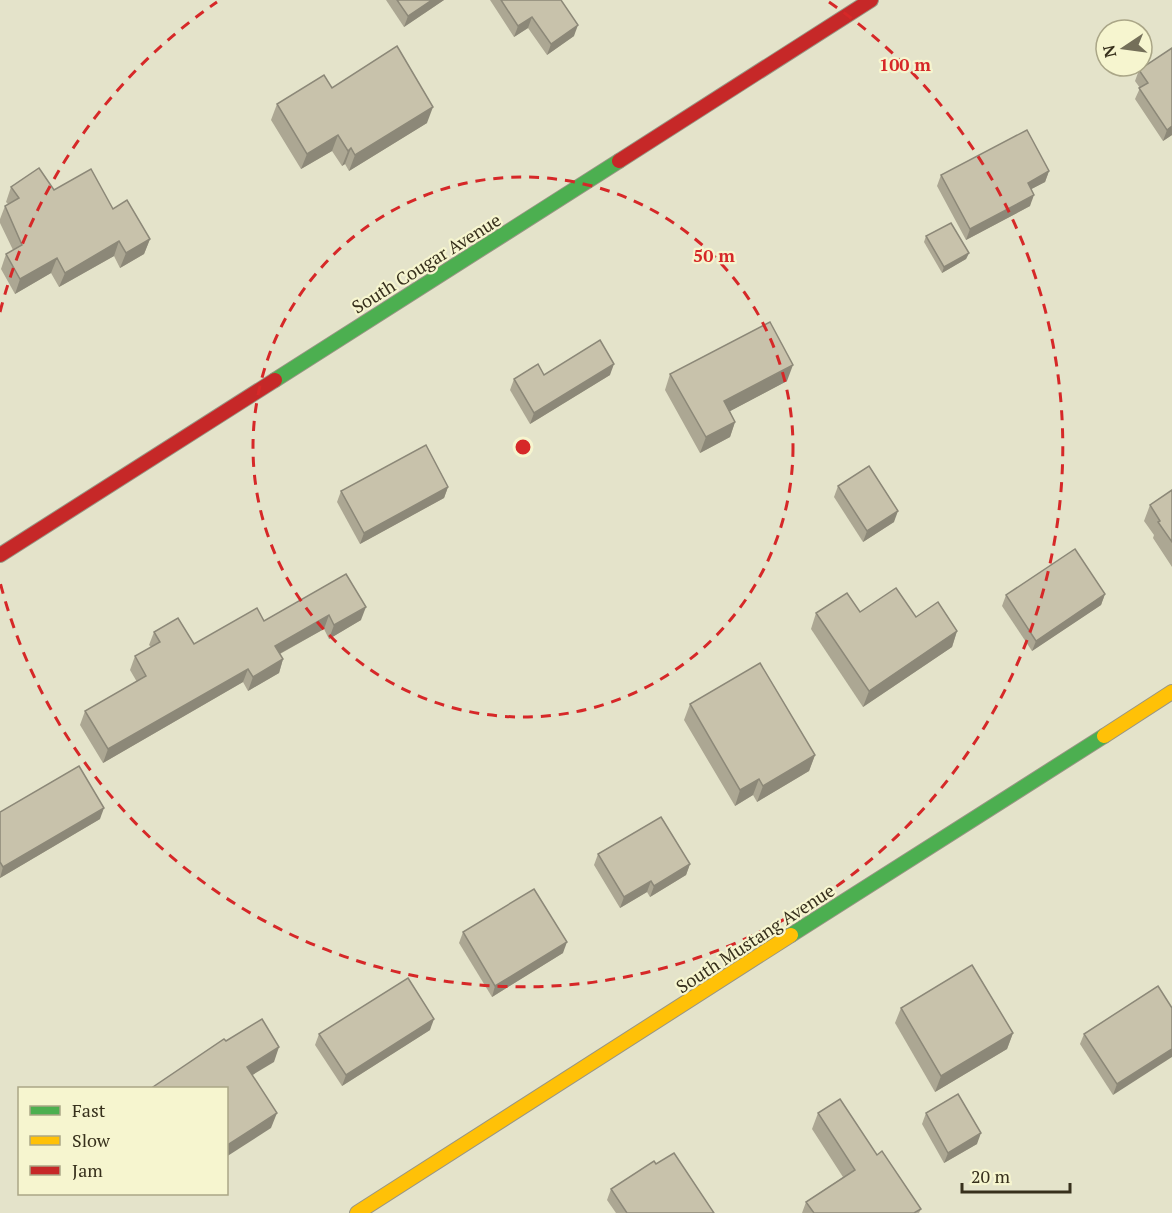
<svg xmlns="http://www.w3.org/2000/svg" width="1172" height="1213" font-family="'PT Serif',serif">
<rect width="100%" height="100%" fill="#e4e3ca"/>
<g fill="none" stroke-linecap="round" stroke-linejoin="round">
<defs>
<g id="fast">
<polyline points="275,380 619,161"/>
<polyline points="791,935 1104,736"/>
</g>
<g id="slow">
<polyline points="1104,736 1172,692"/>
<polyline points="357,1213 791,935"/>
</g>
<g id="jam">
<polyline points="619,161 871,0"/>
<polyline points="0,555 275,380"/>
</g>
</defs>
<use href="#fast" stroke="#989584" stroke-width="16"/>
<use href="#slow" stroke="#989584" stroke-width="16"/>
<use href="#jam" stroke="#989584" stroke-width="16"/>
<use href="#fast" stroke="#4caf50" stroke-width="14"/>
<use href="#slow" stroke="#ffc107" stroke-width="14"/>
<use href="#jam" stroke="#c62828" stroke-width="14"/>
</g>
<g fill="#aca793">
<polygon points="386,0 444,0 404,27"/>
<polygon points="490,0 561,0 574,36 547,55 528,28 514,37"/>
<polygon points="1172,48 1172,135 1163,141 1135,99 1140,88 1135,81 1139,70"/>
<polygon points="332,88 427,123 349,171 345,164 342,166 332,151 301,169 271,120 277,104"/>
<polygon points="1049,171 1045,182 1031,189 1030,206 966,240 937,186 941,175"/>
<polygon points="11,187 54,190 113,209 150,239 144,254 120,268 114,256 59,287 51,273 15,294 1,269 6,254 13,250 0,223 0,219 5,206 8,204 6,202"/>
<polygon points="926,236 969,253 966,259 942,273 924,242"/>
<polygon points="670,374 787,381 730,411 735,422 730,437 700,453 665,390"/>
<polygon points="544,375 610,375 530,424 510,390 514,379"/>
<polygon points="838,486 894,522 863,542 834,497"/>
<polygon points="448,487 444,498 360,544 337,502 341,491"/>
<polygon points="1172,490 1172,567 1153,538 1154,535 1144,521 1150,505"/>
<polygon points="346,574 361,620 329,639 324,629 280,654 283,659 279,673 248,691 243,682 103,763 80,725 85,711 137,682 130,670 135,656 151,647 149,645 154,632 194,644 264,621"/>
<polygon points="1105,594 1101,605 1032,651 1002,606 1006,595"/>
<polygon points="860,612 916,617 957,631 952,647 863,707 811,629 816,613"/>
<polygon points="690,704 815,755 809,771 757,802 753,795 735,806 684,720"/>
<polygon points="0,812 100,819 0,878"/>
<polygon points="598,854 690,864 686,875 650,897 647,892 620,908 594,865"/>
<polygon points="463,932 563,953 492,997 459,943"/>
<polygon points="901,1008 1013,1033 1007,1049 935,1092 895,1023"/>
<polygon points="1172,1008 1113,1095 1080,1044 1084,1034"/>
<polygon points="430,1030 342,1086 315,1045 319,1034"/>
<polygon points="818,1113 877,1155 921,1209 919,1213 802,1213 806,1202 843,1177 812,1129"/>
<polygon points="926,1113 977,1144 944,1163 922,1124"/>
<polygon points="656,1164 714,1213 616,1213 607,1200 611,1189"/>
</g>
<g fill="#8c8878">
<polygon points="432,0 444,0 404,27 408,16"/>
<polygon points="532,17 528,28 514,37 518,26"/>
<polygon points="578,25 574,36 547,55 551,44"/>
<polygon points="433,107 427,123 349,171 355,155"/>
<polygon points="1172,126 1172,135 1163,141 1167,130"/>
<polygon points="338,135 332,151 301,169 307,154"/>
<polygon points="351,148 345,164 342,166 348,151"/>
<polygon points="1049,171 1045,182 1024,193 1028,183"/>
<polygon points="1034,195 1030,206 966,240 970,229"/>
<polygon points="150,239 144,254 120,268 126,253"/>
<polygon points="119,241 114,256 59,287 65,273"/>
<polygon points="969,253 966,259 942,273 944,267"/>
<polygon points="57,258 51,273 15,294 20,279"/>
<polygon points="614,364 610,375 530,424 534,413"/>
<polygon points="793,365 787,381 719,417 724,401"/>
<polygon points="735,422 730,437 700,453 706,437"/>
<polygon points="448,487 444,498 360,544 364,533"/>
<polygon points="898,511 894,522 863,542 867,531"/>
<polygon points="1105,594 1101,605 1032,651 1036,641"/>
<polygon points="366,607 361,620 329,639 334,625"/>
<polygon points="329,615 324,629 270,659 275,646"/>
<polygon points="957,631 952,647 863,707 869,691"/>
<polygon points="283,659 279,673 248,691 253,677"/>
<polygon points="248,669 243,682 103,763 108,749"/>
<polygon points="815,755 809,771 757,802 763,786"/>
<polygon points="759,779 753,795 735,806 740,790"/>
<polygon points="104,808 100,819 0,878 3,867"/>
<polygon points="690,864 686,875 650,897 654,886"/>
<polygon points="651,881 647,892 620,908 624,897"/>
<polygon points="567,942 563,953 492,997 495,986"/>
<polygon points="434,1019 430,1030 342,1086 346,1075"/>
<polygon points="1013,1033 1007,1049 935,1092 941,1076"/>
<polygon points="279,1047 274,1062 241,1082 247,1067"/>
<polygon points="1172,1049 1172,1057 1113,1095 1117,1084"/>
<polygon points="277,1113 271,1128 226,1157 226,1146"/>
<polygon points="981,1133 977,1144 944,1163 948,1153"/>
</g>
<g fill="#c8c2ab" stroke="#8c8878" stroke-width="1.5">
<polygon points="397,0 432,0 408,16"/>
<polygon points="501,0 561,0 578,25 551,44 532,17 518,26"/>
<polygon points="397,46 433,107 355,155 351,148 348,151 338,135 307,154 277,104 324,75 332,88"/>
<polygon points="1172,48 1172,126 1167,130 1139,88 1148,83 1139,70"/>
<polygon points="1027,130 1049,171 1028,183 1034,195 970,229 941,175"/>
<polygon points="39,168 54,190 91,169 113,209 127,200 150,239 126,253 119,241 65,273 57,258 20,279 6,254 22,245 5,206 19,198 11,187"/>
<polygon points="951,223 969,253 944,267 926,236"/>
<polygon points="770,322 793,365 724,401 735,422 706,437 670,374"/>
<polygon points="600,340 614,364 534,413 514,379 538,364 544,375"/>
<polygon points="426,445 448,487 364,533 341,491"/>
<polygon points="869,466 898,511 867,531 838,486"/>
<polygon points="1172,490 1172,542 1158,522 1160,521 1150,505"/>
<polygon points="1075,549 1105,594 1036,641 1006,595"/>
<polygon points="346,574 366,607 334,625 329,615 275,646 283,659 253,677 248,669 108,749 85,711 146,676 135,656 160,642 154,632 178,618 194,644 257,608 264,621"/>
<polygon points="896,588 916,617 938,602 957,631 869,691 816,613 847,593 860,612"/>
<polygon points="760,663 815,755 763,786 759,779 740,790 690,704"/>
<polygon points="79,766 104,808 3,867 0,862 0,812"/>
<polygon points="661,817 690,864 654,886 651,881 624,897 598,854"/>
<polygon points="534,889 567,942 495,986 463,932"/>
<polygon points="972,965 1013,1033 941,1076 901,1008"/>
<polygon points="408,978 434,1019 346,1075 319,1034"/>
<polygon points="1158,986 1172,1008 1172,1049 1117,1084 1084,1034"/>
<polygon points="262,1019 279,1047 247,1067 277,1113 226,1146 226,1089 154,1089 153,1087 224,1039 226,1041"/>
<polygon points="958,1094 981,1133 948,1153 926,1113"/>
<polygon points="840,1099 877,1155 882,1151 921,1209 914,1213 814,1213 806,1202 855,1170 818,1113"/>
<polygon points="674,1153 714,1213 627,1213 611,1189 654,1161 656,1164"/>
</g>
<g fill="none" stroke="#d62828" stroke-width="3" stroke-dasharray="10 8">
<circle cx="523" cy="447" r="270"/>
<path d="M0 312A540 540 0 0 1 217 2M829 2A540 540 0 1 1 0 582"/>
</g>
<g text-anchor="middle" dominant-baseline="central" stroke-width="4.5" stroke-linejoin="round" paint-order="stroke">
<g font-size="18" fill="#37301c" stroke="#f6f5cf">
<text transform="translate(426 263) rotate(-32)">South Cougar Avenue</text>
<text transform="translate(755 938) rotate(-33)">South Mustang Avenue</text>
</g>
</g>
<circle cx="523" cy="447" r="9" fill="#d62828" stroke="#f6f5cf" stroke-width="3"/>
<g font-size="18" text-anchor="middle" font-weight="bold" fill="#d62828" stroke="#f6f5cf" stroke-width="4.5" stroke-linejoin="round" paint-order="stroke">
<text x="905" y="71">100 m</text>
<text x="714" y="262">50 m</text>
</g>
<rect x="18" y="1087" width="210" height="108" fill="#f6f5cf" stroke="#aaa687" stroke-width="1.5"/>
<rect x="30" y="1106" width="30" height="9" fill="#4caf50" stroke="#aaa687" stroke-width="1.5"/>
<text x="72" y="1117" font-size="18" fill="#37301c">Fast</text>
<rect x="30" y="1136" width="30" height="9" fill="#ffc107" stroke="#aaa687" stroke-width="1.5"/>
<text x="72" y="1147" font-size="18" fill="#37301c">Slow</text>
<rect x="30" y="1166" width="30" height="9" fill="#c62828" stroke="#aaa687" stroke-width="1.5"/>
<text x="72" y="1177" font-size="18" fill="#37301c">Jam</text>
<g transform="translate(1124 48) rotate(257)"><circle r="28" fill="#f6f5cf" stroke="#aaa687" stroke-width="1.5"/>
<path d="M0-4.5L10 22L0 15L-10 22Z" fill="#746f59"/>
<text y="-9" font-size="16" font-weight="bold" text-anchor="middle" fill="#37301c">N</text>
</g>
<path d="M962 1183v9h108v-9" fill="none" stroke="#37301c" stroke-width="3"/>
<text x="971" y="1183" font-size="18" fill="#37301c" stroke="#f6f5cf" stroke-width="4.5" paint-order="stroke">20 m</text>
</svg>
